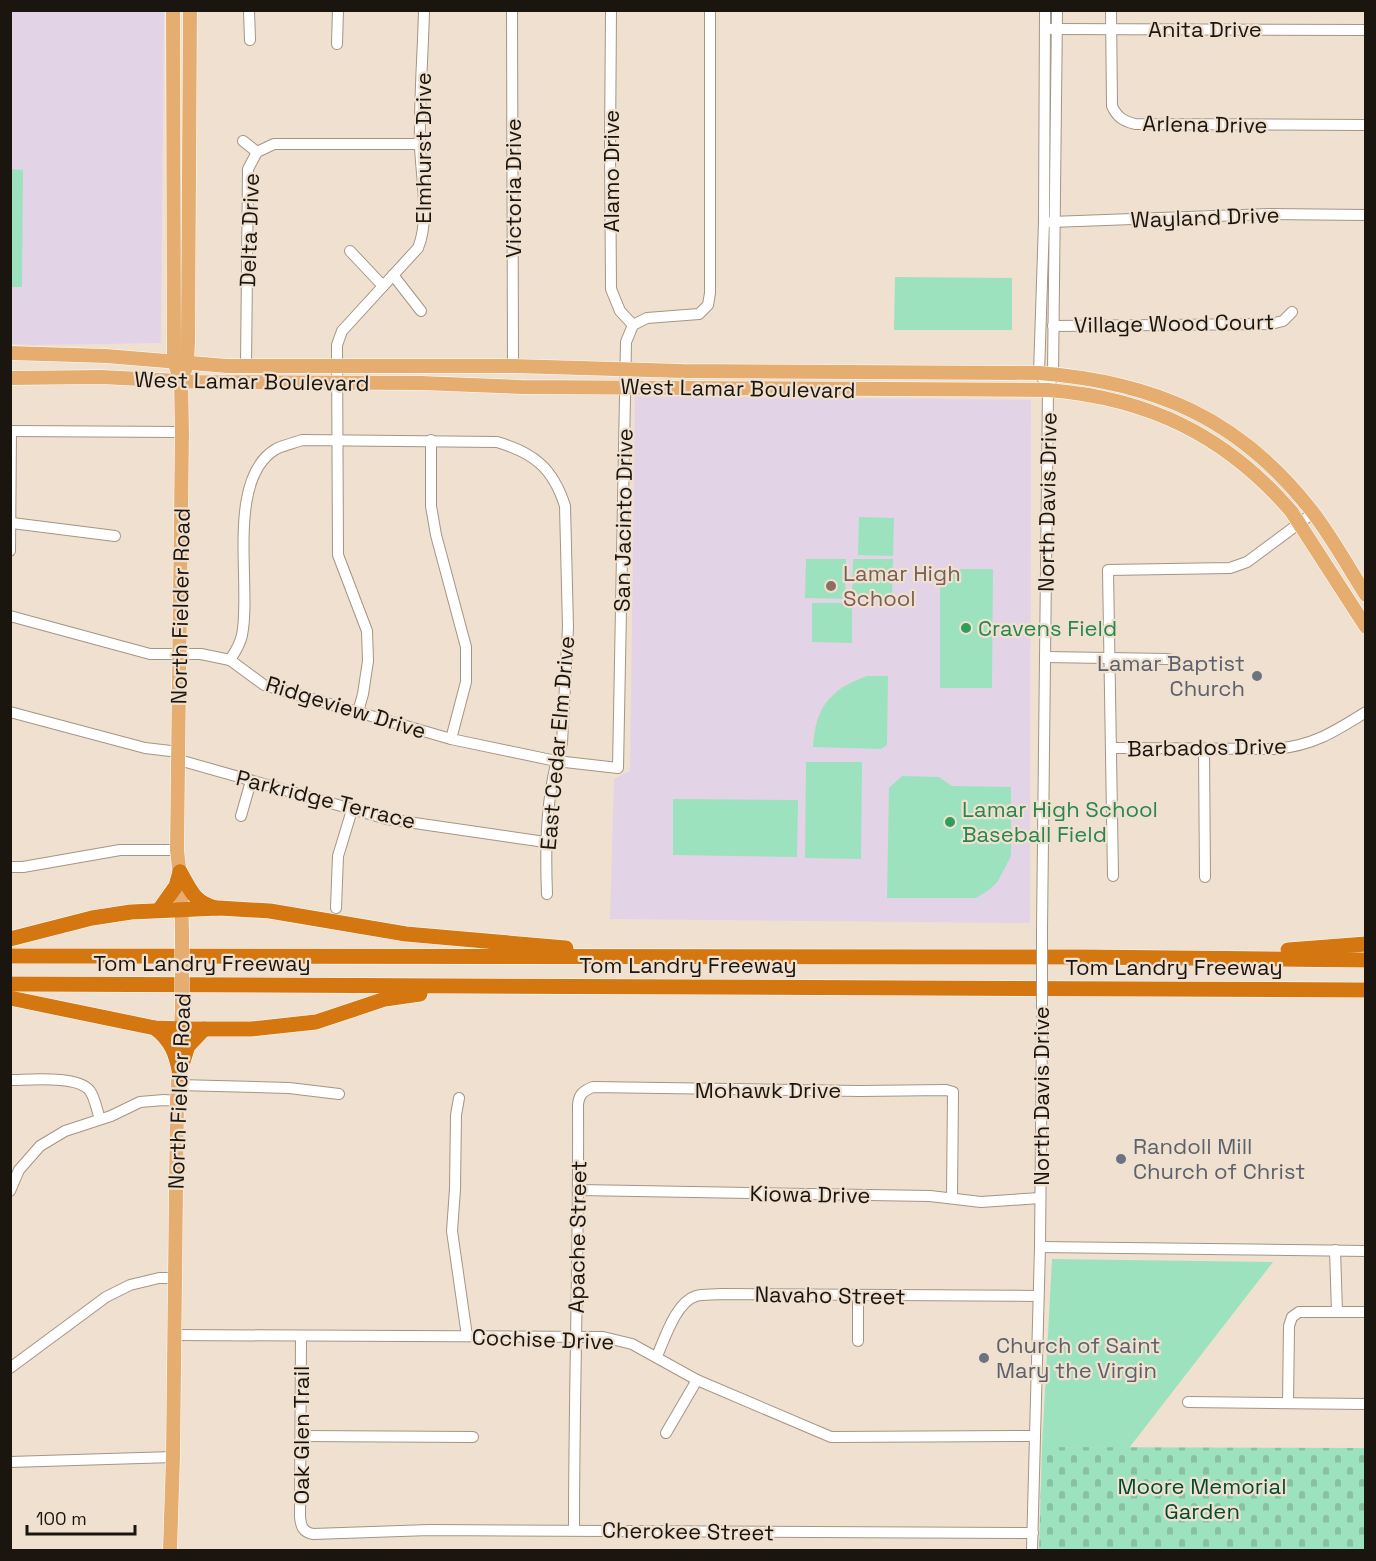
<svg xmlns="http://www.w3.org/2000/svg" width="1376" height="1561" font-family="'Space Grotesk',sans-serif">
<defs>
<pattern id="cemetery-stones" width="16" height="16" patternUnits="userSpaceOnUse" patternTransform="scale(1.5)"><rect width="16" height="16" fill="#9de2be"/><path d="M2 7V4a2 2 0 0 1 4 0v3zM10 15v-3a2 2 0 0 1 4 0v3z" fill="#87c1a2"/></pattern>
</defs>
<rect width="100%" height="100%" fill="#f0e0cf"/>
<g fill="#e3d3e6">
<polygon points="10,11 164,11 161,343 34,345 11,344"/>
<polygon points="635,396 1031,400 1030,923 610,919 614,779 630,771"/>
</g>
<g fill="#9de2be">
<polygon points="11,169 23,170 22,287 11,287"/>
<polygon points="895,277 1012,278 1012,330 894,330"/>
<polygon points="859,517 894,518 893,556 858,555"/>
<polygon points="806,559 846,559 845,599 805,598"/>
<polygon points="853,559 893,559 892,599 852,599"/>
<polygon points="940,569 993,569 992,688 940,688"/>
<polygon points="812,603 852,603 852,643 812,642"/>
<path d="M867,676H888L887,745L881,749L813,747C815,708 830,689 867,676Z"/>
<polygon points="806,762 862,762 861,859 805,858"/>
<polygon points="902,776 939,777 952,786 1011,787 1011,856 998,881 989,890 976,898 887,898 889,788"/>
<polygon points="673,799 798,800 797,857 673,855"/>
<polygon points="1052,1259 1273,1262 1129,1448 1042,1447"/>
</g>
<polygon fill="url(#cemetery-stones)" points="1042,1447 1365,1448 1365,1550 1039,1550"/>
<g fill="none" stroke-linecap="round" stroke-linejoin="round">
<defs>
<g id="minor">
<polyline points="249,10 250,40"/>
<polyline points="512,10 513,366"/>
<polyline points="611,10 610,147 611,289 620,311 633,325"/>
<path d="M1111,10L1112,106C1117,117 1123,121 1135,124L1366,125"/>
<polyline points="1051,29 1366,30"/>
<polyline points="337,44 338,10"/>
<polyline points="243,141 257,152"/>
<polyline points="1051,222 1269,214 1366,215"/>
<polyline points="350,251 383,286"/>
<polyline points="393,275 421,311"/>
<polyline points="1053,326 1271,324 1283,321 1292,312"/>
<polyline points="246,366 248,169 257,152 274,144 420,144"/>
<polyline points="1043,379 1039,373 1044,222 1045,10"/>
<polyline points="10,431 182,432"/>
<polyline points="431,440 431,506 436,535 466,647 466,682 451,739"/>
<polyline points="12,523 115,536"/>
<polyline points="10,551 11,431"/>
<polyline points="10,616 150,654 201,654 230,660 264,685 451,739 556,761 618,768 626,342 633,325 647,318 699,314 708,305 710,293 710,10"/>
<polyline points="1045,657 1169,659"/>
<path d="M230,660C235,652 240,645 242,635C252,586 225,479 276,449C284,445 294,443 302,440L497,442C534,453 553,468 565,506L568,627L562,743C546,791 545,844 547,894"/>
<polyline points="10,712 145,748 179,752"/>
<path d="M358,712L363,694L368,661L367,631L338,555L337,345L342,331L418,248C430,220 421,176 420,146C419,101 423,55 424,10"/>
<path d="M1112,748L1276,749C1314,745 1334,732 1366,712"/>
<polyline points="1204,749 1205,877"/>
<polyline points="179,760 387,819 545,842"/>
<polyline points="241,816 251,781"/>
<polyline points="10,867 23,867 120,850 177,850"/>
<polyline points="1113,876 1108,570 1230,568 1247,562 1313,513"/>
<polyline points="336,908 338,856 352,810"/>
<polyline points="1042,929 1048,390 1053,374 1057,10"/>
<path d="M10,1080C29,1080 78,1075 90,1091C95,1098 97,1111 100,1119"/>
<polyline points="178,1085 289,1088 339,1094"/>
<polyline points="459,1098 456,1115 455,1189 452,1231 467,1336"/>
<polyline points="579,1190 930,1196 981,1202 1040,1198"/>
<polyline points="10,1191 19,1170 40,1146 65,1131 111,1116 140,1102 164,1100 177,1101"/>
<polyline points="1040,1247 1366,1251"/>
<polyline points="1335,1250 1337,1312"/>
<polyline points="175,1335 603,1337 632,1344 697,1380 831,1437 1034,1436"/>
<path d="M301,1336L300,1517C301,1527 303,1532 313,1534L430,1530L1033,1533"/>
<polyline points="858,1341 858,1295"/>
<path d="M657,1356C665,1338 676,1302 696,1296C704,1294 713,1295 721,1294L1038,1296"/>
<polyline points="10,1368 106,1297 130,1285 159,1278 174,1278"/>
<polyline points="1188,1402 1366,1404"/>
<polyline points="1288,1403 1289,1326 1292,1317 1299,1312 1366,1312"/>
<polyline points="666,1433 697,1380"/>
<polyline points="301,1436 473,1437"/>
<polyline points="10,1462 173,1457"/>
<path d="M574,1530C574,1388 579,1246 578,1105C579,1094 583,1091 593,1087L860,1091L946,1090L953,1092L952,1197"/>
<polyline points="1032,1550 1040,1247 1042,1023"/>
</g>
<g id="major">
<polyline points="173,10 174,361 181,381 182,432 177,850 181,885 182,933"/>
<path d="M10,353L106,356L227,366H513L682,371L1039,373C1154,382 1239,418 1311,510C1332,537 1348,567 1366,595"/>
<polyline points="185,370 187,363 188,342 190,10"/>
<path d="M10,378L101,377L200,382L421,383L521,387L1048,390C1148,398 1225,435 1291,511L1366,627"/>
<polyline points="170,1550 173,1457 177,1101 182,1009"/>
</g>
<g id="highway">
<path d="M180,872C191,890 193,902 216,908"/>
<polyline points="159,910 176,886 180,872"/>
<polyline points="10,939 92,918 131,912 219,908 270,911 406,934 566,948"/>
<polyline points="1288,950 1366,944"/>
<polyline points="10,956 1084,957 1366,960"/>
<polyline points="10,984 1366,990"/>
<polyline points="10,998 155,1028 183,1029 251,1029 316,1022 385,999 420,994"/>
<path d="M155,1028C172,1041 176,1054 180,1074"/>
<polyline points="180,1071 188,1046 204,1029"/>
</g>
</defs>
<use href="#minor" stroke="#a49585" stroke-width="12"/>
<use href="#major" stroke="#fff" stroke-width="15"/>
<use href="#highway" stroke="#fff" stroke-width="16"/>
<use href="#minor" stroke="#fff" stroke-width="10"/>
<use href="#major" stroke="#e5ad70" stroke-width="14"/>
<use href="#highway" stroke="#d47711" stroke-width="15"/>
<defs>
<polyline id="minor-bridge" points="1042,1023 1042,929"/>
<polyline id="major-bridge" points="182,1009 182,933"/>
</defs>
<use href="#minor-bridge" stroke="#a49585" stroke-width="12" stroke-linecap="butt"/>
<use href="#major-bridge" stroke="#fff" stroke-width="15" stroke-linecap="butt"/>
<use href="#minor-bridge" stroke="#fff" stroke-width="10"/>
<use href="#major-bridge" stroke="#e5ad70" stroke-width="14"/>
</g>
<circle fill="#8d6e63" stroke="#f0e0cf" stroke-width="2" cx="831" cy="586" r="6"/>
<g fill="#2e9e5b" stroke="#f0e0cf" stroke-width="2">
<circle cx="966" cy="628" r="6"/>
<circle cx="950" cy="822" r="6"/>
</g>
<g fill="#6b7280" stroke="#f0e0cf" stroke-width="2">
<circle cx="1257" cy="676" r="6"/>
<circle cx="1121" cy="1159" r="6"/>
<circle cx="984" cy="1358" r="6"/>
</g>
<g text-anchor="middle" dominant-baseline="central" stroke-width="4.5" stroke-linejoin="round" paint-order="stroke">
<g font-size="22" fill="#1a150f" stroke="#f0e0cf">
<text x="1205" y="29">Anita Drive</text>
<text transform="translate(1205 124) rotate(1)">Arlena Drive</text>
<text transform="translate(423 148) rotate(-90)">Elmhurst Drive</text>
<text transform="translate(611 171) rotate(-90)">Alamo Drive</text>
<text transform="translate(513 188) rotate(-90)">Victoria Drive</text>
<text transform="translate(1205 217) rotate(-2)">Wayland Drive</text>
<text transform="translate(249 230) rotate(-88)">Delta Drive</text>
<text transform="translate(1174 323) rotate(-1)">Village Wood Court</text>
<text transform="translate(252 381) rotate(1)">West Lamar Boulevard</text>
<text transform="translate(738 388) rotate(1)">West Lamar Boulevard</text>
<text transform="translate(1047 502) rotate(-89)">North Davis Drive</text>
<text transform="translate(623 520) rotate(-89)">San Jacinto Drive</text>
<text transform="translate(180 606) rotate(-89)">North Fielder Road</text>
<text transform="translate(346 707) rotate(17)">Ridgeview Drive</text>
<text transform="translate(557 743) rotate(-85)">East Cedar Elm Drive</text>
<text transform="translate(1207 747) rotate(-1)">Barbados Drive</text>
<text transform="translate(326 799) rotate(14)">Parkridge Terrace</text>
<text x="202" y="963">Tom Landry Freeway</text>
<text x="688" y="965">Tom Landry Freeway</text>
<text x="1174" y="967">Tom Landry Freeway</text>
<text x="768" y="1090">Mohawk Drive</text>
<text transform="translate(179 1091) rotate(-88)">North Fielder Road</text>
<text transform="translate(1041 1096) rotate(-90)">North Davis Drive</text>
<text transform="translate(810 1194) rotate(1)">Kiowa Drive</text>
<text transform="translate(577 1237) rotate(-89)">Apache Street</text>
<text transform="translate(830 1295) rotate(1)">Navaho Street</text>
<text transform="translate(543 1339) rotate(2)">Cochise Drive</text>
<text transform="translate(301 1435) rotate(-90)">Oak Glen Trail</text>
<text transform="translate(688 1531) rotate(1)">Cherokee Street</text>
</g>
<g font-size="22" fill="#785e54" stroke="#f0e0cf" text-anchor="start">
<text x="843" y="573">Lamar High<tspan x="843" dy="25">School</tspan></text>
</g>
<g font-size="22" fill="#27864d" stroke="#f0e0cf" text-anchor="start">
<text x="978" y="628">Cravens Field</text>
<text x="962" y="809">Lamar High School<tspan x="962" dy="25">Baseball Field</tspan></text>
</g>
<g font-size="22" fill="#5b616d" stroke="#f0e0cf" text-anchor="start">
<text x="1245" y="663" text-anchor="end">Lamar Baptist<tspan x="1245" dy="25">Church</tspan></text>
<text x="1133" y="1146">Randoll Mill<tspan x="1133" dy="25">Church of Christ</tspan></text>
<text x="996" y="1345">Church of Saint<tspan x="996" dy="25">Mary the Virgin</tspan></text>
</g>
<g font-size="22" fill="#004a2f" stroke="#f0e0cf">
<text x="1202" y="1486">Moore Memorial<tspan x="1202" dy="25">Garden</tspan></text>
</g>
</g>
<rect width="1376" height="1561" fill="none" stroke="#1a150f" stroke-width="24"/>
<path d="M27 1525v9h108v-9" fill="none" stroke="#1a150f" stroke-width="3"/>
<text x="36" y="1525" font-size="18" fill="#1a150f" stroke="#f0e0cf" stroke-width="4.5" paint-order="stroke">100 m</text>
</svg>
